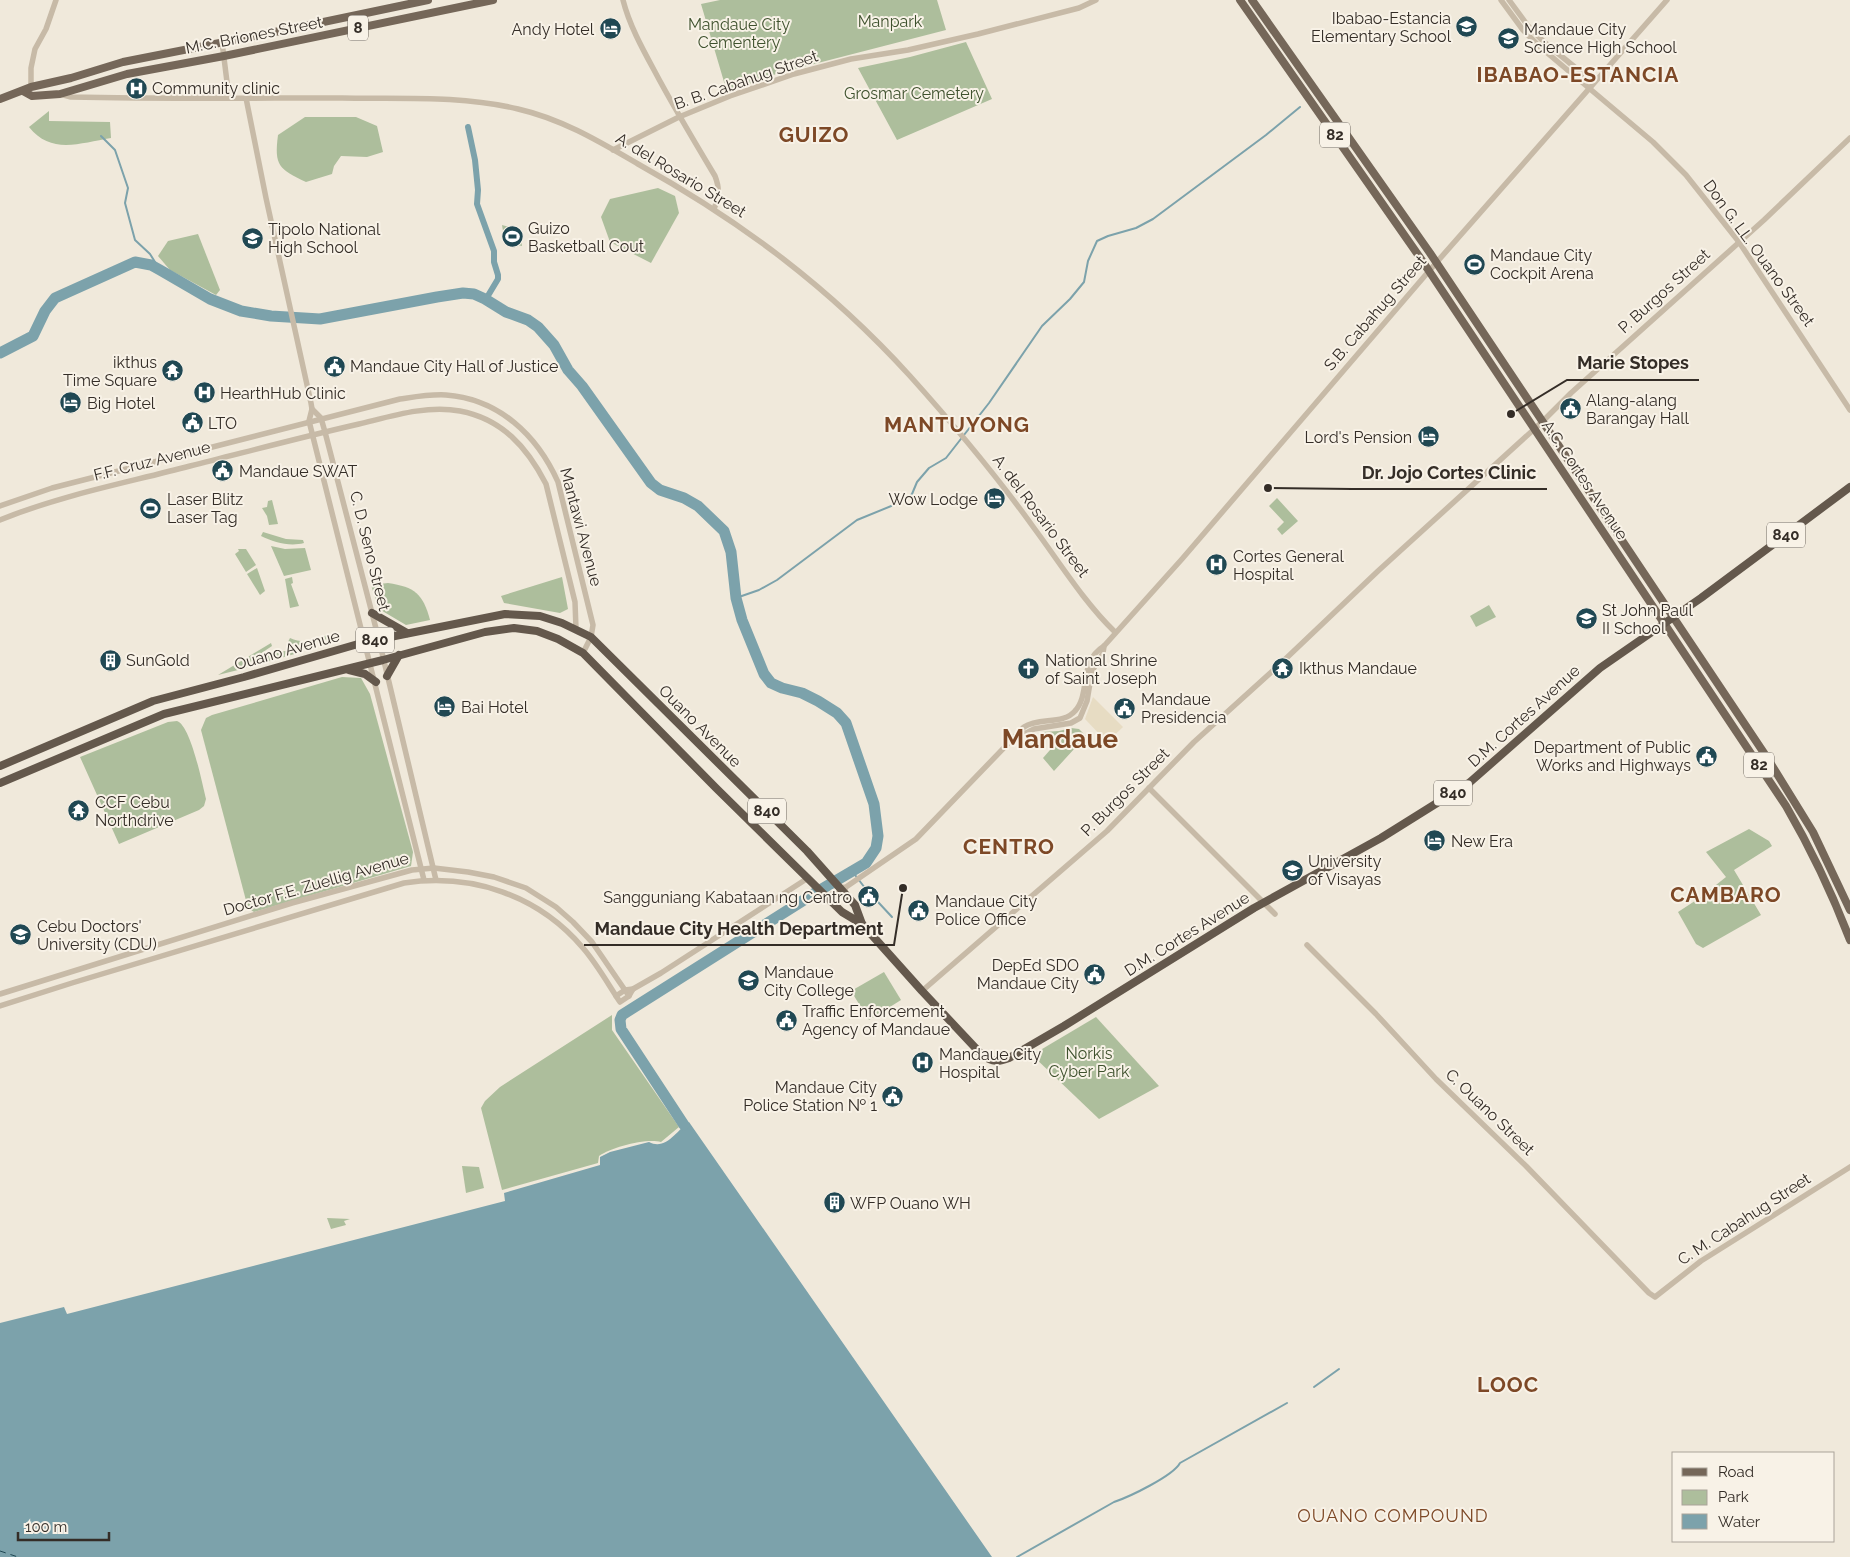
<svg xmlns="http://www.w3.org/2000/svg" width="1850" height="1557" font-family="Raleway,sans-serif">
<rect width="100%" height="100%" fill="#f0e9db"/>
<g fill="#adbe9c">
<polygon points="720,0 937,0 946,30 779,73 727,92 701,4"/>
<polygon points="966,42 992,99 897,140 858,68 910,57"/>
<path d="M49,111V121L110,122L111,138C80,143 51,155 29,127Z"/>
<path d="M305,117H356L377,126L383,152L367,157L341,156L334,166L332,174L306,182C279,169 274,166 278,135Z"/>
<polygon points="658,188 675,196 679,213 651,263 610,242 601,217 610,199"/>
<polygon points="502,225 520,230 522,246 505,243"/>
<polygon points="198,234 220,290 216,295 170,270 158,256 168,241"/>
<polygon points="1277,498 1298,521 1282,535 1277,529 1284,522 1269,506"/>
<polygon points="272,500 278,524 269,525 267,516 262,508 267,507 268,501"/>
<path d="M263,532L286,539L303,540L304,543C289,547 274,542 261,536Z"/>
<polygon points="271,546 285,549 305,548 311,570 284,576"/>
<polygon points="238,549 246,549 256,565 246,572 235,554 239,551"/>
<polygon points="257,568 265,591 260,595 247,574"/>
<polygon points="292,577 293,583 291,584 299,606 290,608 285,579"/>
<polygon points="562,577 568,609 560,613 504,603 501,596"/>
<path d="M388,583C415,587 423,594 430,620L406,625L379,609L371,585Z"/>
<polygon points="1489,605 1496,617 1476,627 1470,616"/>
<path d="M327,635L328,639L305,645L308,647L306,650L288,642L290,638C303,644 314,641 327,635Z"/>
<polygon points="271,643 272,646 254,658 246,668 218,675"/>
<polygon points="285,651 298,653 256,665 270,654"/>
<polygon points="342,677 361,678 370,694 413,852 411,866 254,912 248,908 201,730 206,718 212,715"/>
<path d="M177,721C191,726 202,783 206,799L204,806L199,810L119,844L80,757L168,722Z"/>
<polygon points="1071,728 1079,729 1086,736 1054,771 1043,758 1050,750 1050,742 1042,732 1059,731"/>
<polygon points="1749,829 1769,841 1772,846 1734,870 1761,915 1703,948 1696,944 1678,912 1701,897 1726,877 1706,852"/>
<polygon points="884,972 901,1000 869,1020 851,991"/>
<path d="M612,1015V1030L679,1127L661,1142C646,1138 612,1147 599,1156L598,1163L502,1190L481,1108L485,1101L500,1087Z"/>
<polygon points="1096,1017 1159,1086 1099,1119 1032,1055"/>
<polygon points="462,1166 479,1167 484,1188 466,1193"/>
<polygon points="327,1218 350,1219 344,1221 346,1225 331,1229"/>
</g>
<polygon fill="#e7dcc3" points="1093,697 1123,727 1107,742 1085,719"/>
<path fill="#7ca2ab" d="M689,1122L992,1557H0V1323L64,1307L67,1314L505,1201L504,1193L600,1165V1157L610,1152L649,1142C666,1151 677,1130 689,1122Z"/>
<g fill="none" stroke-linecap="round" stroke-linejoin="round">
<g stroke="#7ca2ab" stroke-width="2">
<polyline points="101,136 115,150 128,188 125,203 135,240 150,254 160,270"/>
<polyline points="736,598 759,590 777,580 857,520 901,502 912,494 917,482 929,468 946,458 989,403 1042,326 1070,299 1084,282 1088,261 1097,241 1108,236 1136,228 1153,219 1266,135 1300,107"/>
<polyline points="852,871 865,888 892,917"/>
<polyline points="1314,1387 1339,1369"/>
<path d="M1017,1557L1114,1502C1129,1497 1173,1476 1180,1463L1287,1403"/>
</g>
<polyline stroke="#7ca2ab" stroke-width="6" points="468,127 475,160 478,190 477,204 494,251 494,262 498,275 498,279 486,299"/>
<polyline stroke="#7ca2ab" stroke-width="11" points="0,353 33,336 45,311 55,298 135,262 151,265 160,270 210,299 241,311 271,316 320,319 437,297 463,293 474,294 485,299 506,312 528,320 538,327 554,345 568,370 582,386 651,483 660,490 684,498 698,506 724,531 731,552 736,598 742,620 764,674 771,683 782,688 802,693 818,701 837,713 846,723 874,804 878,836 876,848 866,863 815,893 622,1015 620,1020 621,1029 684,1125"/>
<polyline stroke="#204853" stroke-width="1" stroke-dasharray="6 5" stroke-linecap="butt" points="0,1551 18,1557"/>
<g stroke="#c7baa7" stroke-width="5.5">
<path d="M623,0C629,24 642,48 654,70C673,106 694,141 715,176C720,189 719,196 714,209"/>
<polyline points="1501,0 1523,30 1539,46 1653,142 1686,175 1739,242 1850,410"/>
<polyline points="1509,0 1528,26 1544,42 1593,82"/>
<polyline points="222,42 229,98"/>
<polyline points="31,87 31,68 35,49 46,29 56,0"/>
<path d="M60,94L71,97C161,99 252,98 342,98C400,99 461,95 518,109C562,119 600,142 638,164C742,222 830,288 910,376C954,425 996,475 1034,528C1060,563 1084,602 1115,632"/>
<polyline points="246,98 266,198 311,403 312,409 309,421 424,880"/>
<polyline points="613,150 679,117 730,96 794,74 851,59 908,50 978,34 1079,8 1096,0"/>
<polyline points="312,409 321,418 325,432 379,640 436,880"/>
<path d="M0,506L52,488L400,399C414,397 431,394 446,395C499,399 537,435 558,482L593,625L591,637L583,653"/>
<path d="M0,520C61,495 126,483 190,466C246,452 302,437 359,424C392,416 426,405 460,411C502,419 527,447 546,484L575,602L576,629"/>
<polyline points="1013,740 1034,729 1071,723 1080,718 1087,701 1092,671 1103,653 1104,646"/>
<polyline points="1149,788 1275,914"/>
<path d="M828,897L840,888L846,887L916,839L1024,727C1039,717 1063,725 1075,711C1091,694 1078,662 1104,646L1182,559L1429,271L1667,0"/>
<polyline points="832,901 844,893 845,890"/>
<polyline points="1307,945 1376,1014 1436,1079 1526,1166 1649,1293 1655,1297 1701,1261 1850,1167"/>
<polyline points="922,991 1107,831 1194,742 1277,667 1378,571 1542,422 1571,393 1764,220 1850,138"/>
<polyline points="0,994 292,903 412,870 434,868 468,872 494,877 526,888 556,907 573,922 592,942 629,996"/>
<polyline points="616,996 625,990 633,989 661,973 808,878"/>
<path d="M0,1006L72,983L404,883C472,873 538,895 583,948C597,964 608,984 620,1002L629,996L633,989"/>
</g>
<g stroke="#756759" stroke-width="8">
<path d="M1240,0L1421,259L1786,806C1811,849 1832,893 1850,940"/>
<polyline points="1252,0 1430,253 1766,756 1813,832 1850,910"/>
<polyline points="23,91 32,96 60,94 127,74 224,56 493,0"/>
<polyline points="0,99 31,87 71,78 123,62 290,29 428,0"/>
</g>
<g stroke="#64584c" stroke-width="8">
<polyline points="372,613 407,633"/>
<polyline points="349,670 365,674 376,682"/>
<polyline points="387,676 399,655"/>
<polyline points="0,766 153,701 244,677 365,642 505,614 540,616 562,623 591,637 807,851 855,905 862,924"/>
<path d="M0,783L164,714L383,660L485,632L514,628L537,631L558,639L583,653L716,788L842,912L862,924L922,991L983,1056C992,1062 999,1062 1009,1058L1064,1026L1254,908L1381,838L1469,783L1600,668L1701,598L1850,487"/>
</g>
</g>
<defs>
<symbol id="school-disc" viewBox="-11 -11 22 22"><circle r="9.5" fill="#204853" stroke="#f8f2e7"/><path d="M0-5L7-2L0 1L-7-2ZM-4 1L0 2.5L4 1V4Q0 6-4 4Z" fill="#fff"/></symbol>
<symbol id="hotel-disc" viewBox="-11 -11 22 22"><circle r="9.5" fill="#204853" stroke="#f8f2e7"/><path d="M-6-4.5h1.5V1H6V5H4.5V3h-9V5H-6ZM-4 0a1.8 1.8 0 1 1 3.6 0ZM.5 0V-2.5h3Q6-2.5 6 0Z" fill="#fff"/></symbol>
<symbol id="hospital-disc" viewBox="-11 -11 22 22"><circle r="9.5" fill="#204853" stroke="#f8f2e7"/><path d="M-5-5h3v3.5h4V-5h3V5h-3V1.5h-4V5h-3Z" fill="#fff"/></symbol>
<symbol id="stadium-disc" viewBox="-11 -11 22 22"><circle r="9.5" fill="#204853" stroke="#f8f2e7"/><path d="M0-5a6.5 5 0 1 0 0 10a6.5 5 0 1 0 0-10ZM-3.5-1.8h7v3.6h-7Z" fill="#fff"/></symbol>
<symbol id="civic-disc" viewBox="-11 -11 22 22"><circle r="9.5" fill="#204853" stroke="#f8f2e7"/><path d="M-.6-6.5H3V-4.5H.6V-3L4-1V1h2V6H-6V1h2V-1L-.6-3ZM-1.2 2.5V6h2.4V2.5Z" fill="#fff"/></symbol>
<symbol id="temple-disc" viewBox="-11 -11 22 22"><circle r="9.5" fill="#204853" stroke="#f8f2e7"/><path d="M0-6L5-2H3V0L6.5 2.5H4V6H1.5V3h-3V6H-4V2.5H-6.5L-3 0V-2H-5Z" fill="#fff"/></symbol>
<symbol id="building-disc" viewBox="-11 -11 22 22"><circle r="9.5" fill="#204853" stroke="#f8f2e7"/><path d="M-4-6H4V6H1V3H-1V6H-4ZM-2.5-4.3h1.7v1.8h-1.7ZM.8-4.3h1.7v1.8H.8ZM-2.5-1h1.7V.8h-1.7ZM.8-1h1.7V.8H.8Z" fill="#fff"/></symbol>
<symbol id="church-disc" viewBox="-11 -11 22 22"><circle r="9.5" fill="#204853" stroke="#f8f2e7"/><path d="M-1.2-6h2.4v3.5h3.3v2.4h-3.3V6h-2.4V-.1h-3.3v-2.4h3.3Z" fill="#fff"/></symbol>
<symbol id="university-disc" viewBox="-11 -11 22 22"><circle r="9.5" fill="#204853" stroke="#f8f2e7"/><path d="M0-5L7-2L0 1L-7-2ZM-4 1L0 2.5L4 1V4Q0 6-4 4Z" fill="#fff"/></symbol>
</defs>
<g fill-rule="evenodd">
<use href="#school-disc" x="1454" y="14" width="25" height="25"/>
<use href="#hotel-disc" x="598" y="16" width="25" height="25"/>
<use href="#school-disc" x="1496" y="26" width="25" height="25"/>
<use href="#hospital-disc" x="124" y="76" width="25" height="25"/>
<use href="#stadium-disc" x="500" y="224" width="25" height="25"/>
<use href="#school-disc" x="240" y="226" width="25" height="25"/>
<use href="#stadium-disc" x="1462" y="252" width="25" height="25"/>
<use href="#civic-disc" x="322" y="354" width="25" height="25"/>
<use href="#temple-disc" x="160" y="358" width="25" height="25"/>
<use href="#hospital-disc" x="192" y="380" width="25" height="25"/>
<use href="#hotel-disc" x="58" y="390" width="25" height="25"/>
<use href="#civic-disc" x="1558" y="396" width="25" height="25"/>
<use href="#civic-disc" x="180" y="410" width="25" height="25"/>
<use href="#hotel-disc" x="1416" y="424" width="25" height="25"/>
<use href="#civic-disc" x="210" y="458" width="25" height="25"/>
<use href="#hotel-disc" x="982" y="486" width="25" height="25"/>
<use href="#stadium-disc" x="138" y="496" width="25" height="25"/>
<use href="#hospital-disc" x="1204" y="552" width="25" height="25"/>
<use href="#school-disc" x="1574" y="606" width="25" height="25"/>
<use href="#building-disc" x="98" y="648" width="25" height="25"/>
<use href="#temple-disc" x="1270" y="656" width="25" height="25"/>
<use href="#church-disc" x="1016" y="656" width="25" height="25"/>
<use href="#hotel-disc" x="432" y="694" width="25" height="25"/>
<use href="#civic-disc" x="1112" y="696" width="25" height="25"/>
<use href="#civic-disc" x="1694" y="744" width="25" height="25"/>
<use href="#temple-disc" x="66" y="798" width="25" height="25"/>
<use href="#hotel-disc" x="1422" y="828" width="25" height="25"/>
<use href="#university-disc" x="1280" y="858" width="25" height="25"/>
<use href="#civic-disc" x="856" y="884" width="25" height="25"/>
<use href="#civic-disc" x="906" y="898" width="25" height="25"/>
<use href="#school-disc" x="8" y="922" width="25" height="25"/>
<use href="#civic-disc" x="1082" y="962" width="25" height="25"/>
<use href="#university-disc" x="736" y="968" width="25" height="25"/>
<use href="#civic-disc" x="774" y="1008" width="25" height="25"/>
<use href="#hospital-disc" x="910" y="1050" width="25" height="25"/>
<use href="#civic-disc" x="880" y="1084" width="25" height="25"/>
<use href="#building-disc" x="822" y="1190" width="25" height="25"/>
</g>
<g text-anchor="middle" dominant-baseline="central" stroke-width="4" stroke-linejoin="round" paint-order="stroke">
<g fill="#f8f2e7" stroke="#6f6861" stroke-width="1">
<rect x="348" y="15.5" width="20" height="25" rx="4"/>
<rect x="1320" y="122.5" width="30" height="25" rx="4"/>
<rect x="1767" y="522.5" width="38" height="25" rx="4"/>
<rect x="356" y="627.5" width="38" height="25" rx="4"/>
<rect x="1744" y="752.5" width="30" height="25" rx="4"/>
<rect x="1434" y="780.5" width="38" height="25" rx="4"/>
<rect x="748" y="798.5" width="38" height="25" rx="4"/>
</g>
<g font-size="15" font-weight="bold" fill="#342d27">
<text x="358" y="28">8</text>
<text x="1335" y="135">82</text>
<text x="1786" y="535">840</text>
<text x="375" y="640">840</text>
<text x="1759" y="765">82</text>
<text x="1453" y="793">840</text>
<text x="767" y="811">840</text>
</g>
<g font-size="16" fill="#342d27" stroke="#f8f2e7" text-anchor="start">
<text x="1451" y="18" text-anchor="end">Ibabao-Estancia<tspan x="1451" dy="18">Elementary School</tspan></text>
<text x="594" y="29" text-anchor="end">Andy Hotel</text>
<text x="1524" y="29">Mandaue City<tspan x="1524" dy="18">Science High School</tspan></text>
<text x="152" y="88">Community clinic</text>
<text x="528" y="228">Guizo<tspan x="528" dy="18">Basketball Cout</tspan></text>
<text x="268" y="229">Tipolo National<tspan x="268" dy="18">High School</tspan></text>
<text x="1490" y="255">Mandaue City<tspan x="1490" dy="18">Cockpit Arena</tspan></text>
<text x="157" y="362" text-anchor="end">ikthus<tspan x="157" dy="18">Time Square</tspan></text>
<text x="350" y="366">Mandaue City Hall of Justice</text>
<text x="220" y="393">HearthHub Clinic</text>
<text x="1586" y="400">Alang-alang<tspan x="1586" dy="18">Barangay Hall</tspan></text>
<text x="87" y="403">Big Hotel</text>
<text x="208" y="423">LTO</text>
<text x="1412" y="437" text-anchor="end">Lord's Pension</text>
<text x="239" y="471">Mandaue SWAT</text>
<text x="167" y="499">Laser Blitz<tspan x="167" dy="18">Laser Tag</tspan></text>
<text x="978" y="499" text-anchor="end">Wow Lodge</text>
<text x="1233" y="556">Cortes General<tspan x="1233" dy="18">Hospital</tspan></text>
<text x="1602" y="610">St John Paul<tspan x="1602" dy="18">II School</tspan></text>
<text x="126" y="660">SunGold</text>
<text x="1045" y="660">National Shrine<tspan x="1045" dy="18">of Saint Joseph</tspan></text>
<text x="1299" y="668">Ikthus Mandaue</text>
<text x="1141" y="699">Mandaue<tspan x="1141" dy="18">Presidencia</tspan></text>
<text x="461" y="707">Bai Hotel</text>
<text x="1691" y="747" text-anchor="end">Department of Public<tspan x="1691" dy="18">Works and Highways</tspan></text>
<text x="95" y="802">CCF Cebu<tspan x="95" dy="18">Northdrive</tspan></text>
<text x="1451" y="841">New Era</text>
<text x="1308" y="861">University<tspan x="1308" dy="18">of Visayas</tspan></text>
<text x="852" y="897" text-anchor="end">Sangguniang Kabataan ng Centro</text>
<text x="935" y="901">Mandaue City<tspan x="935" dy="18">Police Office</tspan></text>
<text x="37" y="926">Cebu Doctors'<tspan x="37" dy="18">University (CDU)</tspan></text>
<text x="1079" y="965" text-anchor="end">DepEd SDO<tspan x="1079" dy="18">Mandaue City</tspan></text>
<text x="764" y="972">Mandaue<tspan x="764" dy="18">City College</tspan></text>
<text x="802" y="1011">Traffic Enforcement<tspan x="802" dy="18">Agency of Mandaue</tspan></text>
<text x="939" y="1054">Mandaue City<tspan x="939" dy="18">Hospital</tspan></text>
<text x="877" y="1087" text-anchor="end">Mandaue City<tspan x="877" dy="18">Police Station № 1</tspan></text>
<text x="850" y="1203">WFP Ouano WH</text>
</g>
<g font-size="16" fill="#3e512d" stroke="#f8f2e7">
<text x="890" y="21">Manpark</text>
<text x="739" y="24">Mandaue City<tspan x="739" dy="18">Cementery</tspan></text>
<text x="914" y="93">Grosmar Cemetery</text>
<text x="1089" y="1053">Norkis<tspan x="1089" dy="18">Cyber Park</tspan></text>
</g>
<g font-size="16" fill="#342d27" stroke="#f8f2e7">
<text transform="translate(254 35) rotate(-11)">M.C. Briones Street</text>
<text transform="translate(746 80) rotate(-19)">B. B. Cabahug Street</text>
<text transform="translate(681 175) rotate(31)">A. del Rosario Street</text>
<text transform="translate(1759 253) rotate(54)">Don G. LL. Ouano Street</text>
<text transform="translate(1664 291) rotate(-42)">P. Burgos Street</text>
<text transform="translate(1375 313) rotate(-49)">S.B. Cabahug Street</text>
<text transform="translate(152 461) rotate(-14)">F.F. Cruz Avenue</text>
<text transform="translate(1585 480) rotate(56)">A.C. Cortes Avenue</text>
<text transform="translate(1041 516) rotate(53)">A. del Rosario Street</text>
<text transform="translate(581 527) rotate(75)">Mantawi Avenue</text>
<text transform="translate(370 551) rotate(76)">C. D. Seno Street</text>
<text transform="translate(287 650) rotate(-16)">Ouano Avenue</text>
<text transform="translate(1524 716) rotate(-42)">D.M. Cortes Avenue</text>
<text transform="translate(700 726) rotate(45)">Ouano Avenue</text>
<text transform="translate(1125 792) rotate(-45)">P. Burgos Street</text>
<text transform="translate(316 884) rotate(-16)">Doctor F.E. Zuellig Avenue</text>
<text transform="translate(1187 934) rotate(-32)">D.M. Cortes Avenue</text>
<text transform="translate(1490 1112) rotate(44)">C. Ouano Street</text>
<text transform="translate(1744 1219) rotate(-33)">C. M. Cabahug Street</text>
</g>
<g font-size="18" letter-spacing="1" fill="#7d4826" stroke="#f8f2e7">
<text x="1393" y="1515">OUANO COMPOUND</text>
</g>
<g font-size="21" font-weight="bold" letter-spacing="1" fill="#7d4826" stroke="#f8f2e7">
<text x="1578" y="74">IBABAO-ESTANCIA</text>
<text x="814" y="134">GUIZO</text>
<text x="957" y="424">MANTUYONG</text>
<text x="1009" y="846">CENTRO</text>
<text x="1726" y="894">CAMBARO</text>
<text x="1508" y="1384">LOOC</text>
</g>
<g font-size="26" font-weight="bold" fill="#7d4826" stroke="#f8f2e7">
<text x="1060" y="739">Mandaue</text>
</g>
</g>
<path fill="none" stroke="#342d27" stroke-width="2" d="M1511 414L1567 380H1699M1268 488L1352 489H1547M903 888L894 945H584"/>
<g fill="#342d27" stroke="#f8f2e7" stroke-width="2">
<circle cx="1511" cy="414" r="5"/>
<circle cx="1268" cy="488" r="5"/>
<circle cx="903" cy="888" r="5"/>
</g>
<g font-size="18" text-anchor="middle" font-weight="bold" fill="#342d27" stroke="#f8f2e7" stroke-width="4" stroke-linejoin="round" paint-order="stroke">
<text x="1633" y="369">Marie Stopes</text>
<text x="1449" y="479">Dr. Jojo Cortes Clinic</text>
<text x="739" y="935">Mandaue City Health Department</text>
</g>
<rect x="1672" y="1452" width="162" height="90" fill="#f8f2e7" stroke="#aaa39a"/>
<rect x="1682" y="1468" width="25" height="8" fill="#756759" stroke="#aaa39a"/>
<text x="1718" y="1477" font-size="15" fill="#342d27">Road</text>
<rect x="1682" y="1490" width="25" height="15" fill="#adbe9c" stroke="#aaa39a"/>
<text x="1718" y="1502" font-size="15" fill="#342d27">Park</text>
<rect x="1682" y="1514" width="25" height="15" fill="#7ca2ab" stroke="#aaa39a"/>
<text x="1718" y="1527" font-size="15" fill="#342d27">Water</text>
<path d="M18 1532v8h91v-8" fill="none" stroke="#342d27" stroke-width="2.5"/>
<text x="25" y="1532" font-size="15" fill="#342d27" stroke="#f8f2e7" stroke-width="4" paint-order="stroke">100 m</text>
</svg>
